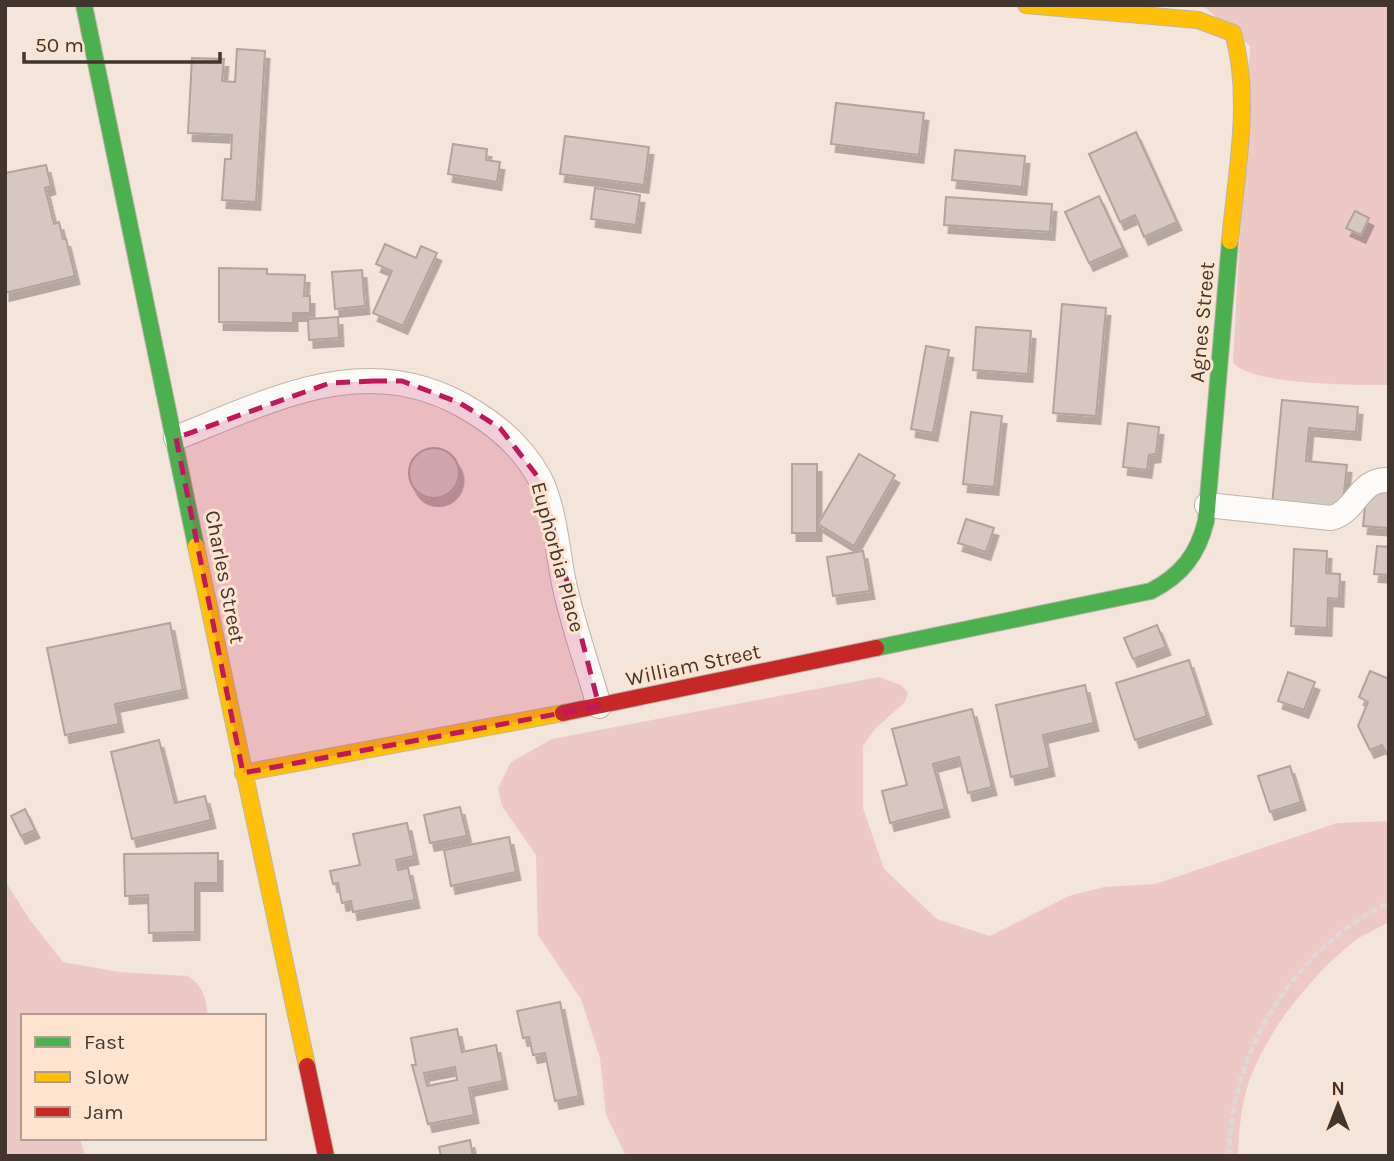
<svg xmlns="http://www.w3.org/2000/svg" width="1394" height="1161" font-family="Karla,sans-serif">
<defs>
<filter id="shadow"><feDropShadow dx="4.5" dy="8" stdDeviation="0" flood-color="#0004"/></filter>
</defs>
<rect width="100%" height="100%" fill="#f4e5da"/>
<g fill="#edc9c6">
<path d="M1202,5H1389V385C1359,385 1247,385 1233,362L1250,46Z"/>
<path d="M879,677L901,685L908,692L905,702L875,729L863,746V808L884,869L937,919L990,936L1069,896L1104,887L1155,884L1337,823L1389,821V922C1375,930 1359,936 1347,947C1308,981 1270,1027 1251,1076C1241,1102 1239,1129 1238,1156H626L606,1115L600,1058L581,999L538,935L536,855L502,806L498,788L511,762L552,739Z"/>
<path d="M5,881L30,920L63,962L119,972L187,976C203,984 206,999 208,1016H23V1138H80L85,1156H5Z"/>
</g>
<g fill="#d5c8c1" stroke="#b0a49d" stroke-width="2" fill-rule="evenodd" filter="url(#shadow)">
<polygon points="237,49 265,51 256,202 222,200 225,159 231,159 232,135 188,133 192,58 224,59 222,81 235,82"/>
<polygon points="836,103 924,113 919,155 831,144"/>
<polygon points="1136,132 1177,222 1144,237 1135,215 1120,222 1089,154"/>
<polygon points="565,136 649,147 644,185 560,174"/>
<polygon points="453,144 487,149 486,160 500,162 497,182 448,174"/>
<polygon points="955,150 1025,156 1022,187 952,180"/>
<polygon points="46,165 51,186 45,188 54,224 59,222 63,239 66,239 75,276 5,293 5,173"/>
<polygon points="595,188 640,195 636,225 591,219"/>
<polygon points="1099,196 1123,248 1089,263 1065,212"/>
<polygon points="946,197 1052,204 1050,232 944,225"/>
<polygon points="1355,211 1369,218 1361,235 1346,228"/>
<polygon points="385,244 416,258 421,246 437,253 403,326 373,313 392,271 376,264"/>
<polygon points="219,268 267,269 267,274 305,275 304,296 310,296 310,313 293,313 293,323 219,322"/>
<polygon points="362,270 365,306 335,309 332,272"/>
<polygon points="1062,304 1106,308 1096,416 1053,413"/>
<polygon points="338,317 339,338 309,340 308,319"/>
<polygon points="976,327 1031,331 1028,374 973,370"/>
<polygon points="926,346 949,350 933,433 911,429"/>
<polygon points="1282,400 1358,407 1356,432 1309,428 1306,461 1347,465 1342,511 1272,505"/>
<polygon points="971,412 1002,416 994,487 963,484"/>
<polygon points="1128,423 1159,427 1156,454 1149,455 1147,470 1123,467"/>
<circle cx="434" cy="473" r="25"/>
<polygon points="859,454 895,475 854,546 818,524"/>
<rect x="792" y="464" width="25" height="69"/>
<polygon points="1367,487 1389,489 1389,528 1363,526"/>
<polygon points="966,519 994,528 986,552 958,543"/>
<polygon points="1377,546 1389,547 1389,575 1374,574"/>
<polygon points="1294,549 1327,551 1326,573 1340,574 1339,599 1328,598 1327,628 1291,626"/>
<polygon points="863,551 870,591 833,596 827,557"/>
<polygon points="170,623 183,690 115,704 119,724 65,735 47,648"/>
<polygon points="1157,625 1166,647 1133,659 1124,638"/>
<polygon points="1189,660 1207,716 1135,740 1116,683"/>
<polygon points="1370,671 1389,679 1389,758 1382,745 1370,750 1358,726 1368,702 1359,697"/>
<polygon points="1288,672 1315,682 1304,710 1278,701"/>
<polygon points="1085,685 1094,723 1043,735 1050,768 1011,777 996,705"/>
<polygon points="972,709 992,787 968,793 959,757 933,764 945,809 890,823 882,791 907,785 892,729"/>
<polygon points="159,740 175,803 205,796 211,820 132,839 111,752"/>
<polygon points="1290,766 1301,802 1270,812 1258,776"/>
<polygon points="460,807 467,836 430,843 424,815"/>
<polygon points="25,809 35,830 21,836 11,816"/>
<polygon points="407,823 414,856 396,860 398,870 408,868 415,900 353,912 351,901 342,903 338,883 333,884 330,871 360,865 353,834"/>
<polygon points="509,837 516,872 451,886 444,850"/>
<polygon points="218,853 218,883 195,883 195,932 149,933 148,895 125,896 124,854"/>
<polygon points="560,1002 579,1096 555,1101 545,1053 533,1055 529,1037 523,1038 517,1011"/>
<path d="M457,1029L462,1052L496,1045L503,1081L469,1088L474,1115L428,1124L412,1065H416L411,1038ZM455,1067L457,1080L427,1086L424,1073Z"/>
<polygon points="470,1140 473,1156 441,1156 439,1147"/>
</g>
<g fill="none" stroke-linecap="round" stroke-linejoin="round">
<defs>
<g id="street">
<path d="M176,438C276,398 372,347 474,412C502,429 524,449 540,479C556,512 557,553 565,588C574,628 588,667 599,706"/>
<path d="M1207,505L1331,518C1357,512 1358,478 1389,480"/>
</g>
<g id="fast">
<polyline points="84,5 196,546"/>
<path d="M876,648L1151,591C1182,575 1198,554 1206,521L1230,241"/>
</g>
<g id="slow">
<path d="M1026,5L1198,20L1233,33C1252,98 1236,174 1230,241"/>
<polyline points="196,546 307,1066"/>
<polyline points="243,773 563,713"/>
</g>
<g id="jam">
<polyline points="563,713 876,648"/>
<polyline points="307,1066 326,1156"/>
</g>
</defs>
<use href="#street" stroke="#bfb3aa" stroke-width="26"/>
<use href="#fast" stroke="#bfb3aa" stroke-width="18"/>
<use href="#slow" stroke="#bfb3aa" stroke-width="18"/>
<use href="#jam" stroke="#bfb3aa" stroke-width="18"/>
<path stroke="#ddd9d6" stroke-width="4.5" stroke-dasharray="7 3.5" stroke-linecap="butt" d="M1229,1156C1230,1052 1294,948 1389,903"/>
<use href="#street" stroke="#fdfbf9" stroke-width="24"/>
<use href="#fast" stroke="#4caf50" stroke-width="16"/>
<use href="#slow" stroke="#ffc107" stroke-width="16"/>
<use href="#jam" stroke="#c62828" stroke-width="16"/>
</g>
<path fill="#c2185b" fill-opacity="0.2" stroke="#c2185b" stroke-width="5" stroke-dasharray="14 9" stroke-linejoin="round" d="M373,381H402L460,403L500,428L541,481L599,706L243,773L176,438L330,383Z"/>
<g text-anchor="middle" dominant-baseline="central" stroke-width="6" stroke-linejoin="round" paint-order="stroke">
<g font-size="21" fill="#40362e" stroke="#fee4cf">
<text transform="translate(1202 322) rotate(-85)">Agnes Street</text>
<text transform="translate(558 557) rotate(75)">Euphorbia Place</text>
<text transform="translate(225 577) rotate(79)">Charles Street</text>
<text transform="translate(693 665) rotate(-12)">William Street</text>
</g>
</g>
<rect width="1394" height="1161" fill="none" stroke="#40362e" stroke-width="14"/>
<rect x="21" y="1014" width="245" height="126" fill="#fee4cf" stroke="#b29e8f" stroke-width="2"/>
<rect x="35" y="1037" width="35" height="10" fill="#4caf50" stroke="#b29e8f" stroke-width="2"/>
<text x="84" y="1049" font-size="21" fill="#40362e">Fast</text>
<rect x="35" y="1072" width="35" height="10" fill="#ffc107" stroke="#b29e8f" stroke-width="2"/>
<text x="84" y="1084" font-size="21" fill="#40362e">Slow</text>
<rect x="35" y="1107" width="35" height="10" fill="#c62828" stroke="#b29e8f" stroke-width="2"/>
<text x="84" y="1119" font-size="21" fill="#40362e">Jam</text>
<g transform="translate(1338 1105)" stroke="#fee4cf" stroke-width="5" paint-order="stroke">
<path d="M0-5L12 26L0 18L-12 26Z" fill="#40362e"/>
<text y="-10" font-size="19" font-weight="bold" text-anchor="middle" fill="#40362e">N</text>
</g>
<path d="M24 52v10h196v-10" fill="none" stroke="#40362e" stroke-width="3.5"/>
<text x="35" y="52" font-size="21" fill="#40362e" stroke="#fee4cf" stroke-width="5" paint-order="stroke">50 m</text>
</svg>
